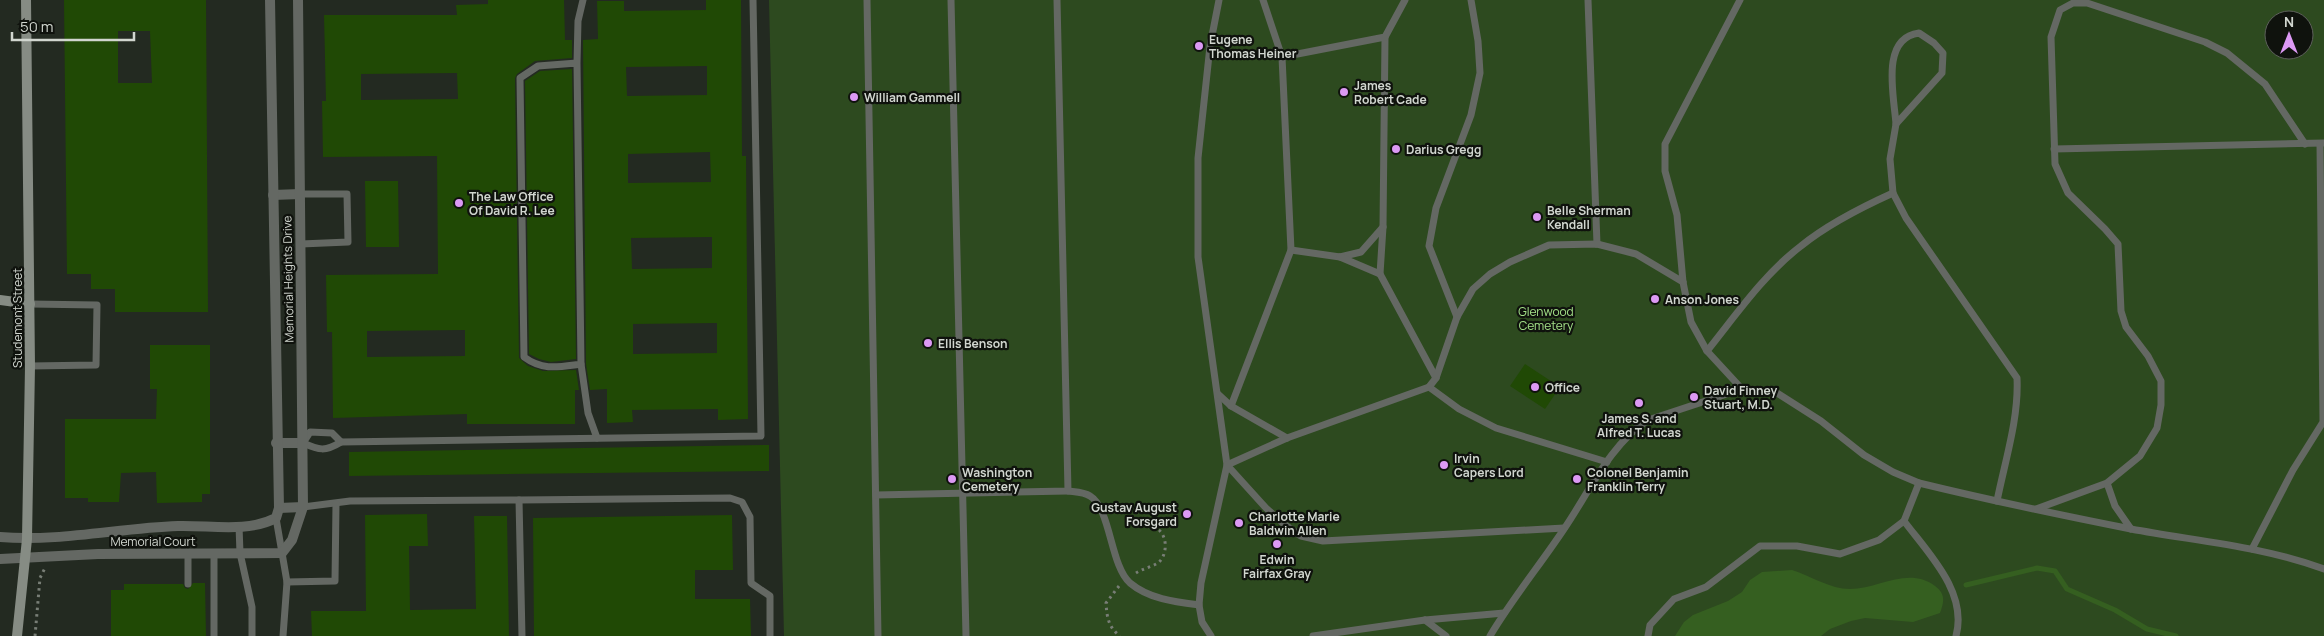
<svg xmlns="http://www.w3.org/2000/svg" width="2324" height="636" font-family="Manrope,sans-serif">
<rect width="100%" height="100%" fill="#232a21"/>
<path fill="#2d4a1f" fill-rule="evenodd" d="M769,0H2324V636H784ZM2274,20H2304V50H2274Z"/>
<path fill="#355f20" d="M1792,570C1811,576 1830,589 1850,589C1879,589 1908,566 1935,586C1946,594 1944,602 1940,613L1913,622L1865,618L1851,621L1830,629L1821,636H1675L1684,622L1693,615L1728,601L1742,592L1750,580L1762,572Z"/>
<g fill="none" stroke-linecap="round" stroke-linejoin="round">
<polyline stroke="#355f20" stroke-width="5" points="1966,585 2037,568 2055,571 2067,589 2115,610 2147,629 2176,636"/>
</g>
<g fill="#204905" fill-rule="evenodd">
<path d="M64,0H206L208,312H115V289H91V274H67ZM118,31H150L152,83H118Z"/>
<path d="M488,0H564L565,40H572V58L535,61L517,74L515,78L519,358L528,366L543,371L576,370L579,390H575V424H467V414L333,418L332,332H327L326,275L438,274L437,156L323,157L322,101H326L324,15H457L456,5L488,4ZM457,73L458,99L361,100V74ZM465,330V356L367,357V331Z"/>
<path d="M706,0H741L742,156H746L748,419L718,420V409L632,410L633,422L607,423V389L590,390L586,364L583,40L598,39L597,1H624V11L706,10ZM707,66V95L627,96L626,67ZM710,152L711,182L628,183V154ZM712,237V268L632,269L631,238ZM717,323V353L633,354V324Z"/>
<polygon points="572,69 576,359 551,362 539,359 529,354 525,81 540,71"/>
<polygon points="365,181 398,181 399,247 366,247"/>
<polygon points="150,345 210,345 210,494 202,494 202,502 157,503 156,472 121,473 119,502 88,502 88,498 65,498 65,419 156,419 157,389 150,389"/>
<polygon points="1525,364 1560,387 1545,409 1510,386"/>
<polygon points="769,445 769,471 349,476 349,452"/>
<polygon points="427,514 428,546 409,546 410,610 476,609 474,516 507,516 509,636 312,636 311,611 366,611 365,515"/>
<polygon points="732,515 733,570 695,570 695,599 750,599 751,636 534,636 533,518"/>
<polygon points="193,583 205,583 206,636 111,636 111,590 124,590 124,584 183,584 185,588 188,589"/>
</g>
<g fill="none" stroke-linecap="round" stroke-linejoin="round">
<g stroke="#787e76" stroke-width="3" stroke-dasharray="2.5 4" stroke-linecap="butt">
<path d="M1136,573C1142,569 1151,567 1158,563C1167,556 1168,538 1159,530C1156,528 1148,527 1144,525"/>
<path d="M1119,586L1106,603C1107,617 1108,627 1120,636"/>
<polyline points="35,636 40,578 45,568"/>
</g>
<g stroke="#646863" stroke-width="7">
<polyline points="867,0 878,636"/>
<polyline points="951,0 966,636"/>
<polyline points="1219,0 1210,46 1198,158 1198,257 1227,465 1266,508 1285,525 1301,536 1323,541 1564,528"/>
<polyline points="1588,0 1597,244"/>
<path d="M1740,0L1665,144V171L1677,215L1683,282L1691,322L1707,351L1742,389L1777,393L1821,421L1864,455L1893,472L1919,483C1989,500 2060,515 2131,529C2195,541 2262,546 2324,569"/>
<path d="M1919,33L1934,43L1943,53L1942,73L1896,124C1894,96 1880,38 1919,33Z"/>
<polyline points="1385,37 1383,227 1380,274 1436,378"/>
<polyline points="1282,57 1385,37 1405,0"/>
<path d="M577,63L538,66L520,78L524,357C543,371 558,367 581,364L577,63L578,21L583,0"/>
<path d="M1896,124L1890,159L1893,193L1906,218L2017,378C2019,418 2005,461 1997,501"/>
<polyline points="2054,149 2324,143"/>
<polyline points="300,194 347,194 348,242 301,244"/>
<polyline points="1291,250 1340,257 1361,252 1383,227"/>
<polyline points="1340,257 1380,274"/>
<polyline points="1457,317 1429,246 1436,208 1471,115 1480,73 1478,41 1471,0"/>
<path d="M1707,351C1736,315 1764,274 1801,246C1828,224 1862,207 1893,193"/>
<polyline points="581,364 588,413 597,438"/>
<polyline points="30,366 96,365 97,305 30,304"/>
<polyline points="1429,387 1459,409 1496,428 1607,462"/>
<polyline points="1218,394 1231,406 1287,438"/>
<polyline points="1231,406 1291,250 1282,57 1263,0"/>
<path d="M310,432L332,433L341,442C325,452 319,450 303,443Z"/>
<polyline points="341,442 761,436 753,0"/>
<polyline points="2107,483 2115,506 2131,529"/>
<path d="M1068,491C1076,492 1084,492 1090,496C1111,509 1110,565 1130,583C1149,599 1175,602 1199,605"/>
<polyline points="876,495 1068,491 1057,0"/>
<polyline points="519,500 730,498 742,502 750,517 751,583 770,596 770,636"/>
<polyline points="303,507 350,501 519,500 522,636"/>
<polyline points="2036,509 2107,483 2140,456 2157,428 2161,405 2161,381 2148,356 2126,327 2121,311 2118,244 2105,229 2068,193 2055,164 2051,37 2060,10 2073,3 2087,3 2205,42 2227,53 2265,84 2305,144"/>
<polyline points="276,518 287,582 283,636"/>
<path d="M1904,521C1928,553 1968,592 1956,636"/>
<polyline points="239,526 240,553 252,607 252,636"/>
<polyline points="2252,549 2293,470 2323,422 2320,144"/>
<polyline points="188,554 188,584"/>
<polyline points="287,582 335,581 336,504"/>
<polyline points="1425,620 1446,636"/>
<polyline points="214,636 214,554"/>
<polyline points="1211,636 1202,622 1199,605 1201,583 1227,465 1287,438 1429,387 1436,378 1457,317 1473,289 1490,274 1510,262 1549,245 1597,244 1636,254 1683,282"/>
<polyline points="1313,636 1425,620 1504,613"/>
<path d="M1490,636C1512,599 1540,565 1564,529C1588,494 1611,443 1648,420L1742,389"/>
<polyline points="1648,636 1650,625 1674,599 1706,587 1760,546 1797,546 1840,554 1879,540 1904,521 1919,483"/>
</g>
<g stroke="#646863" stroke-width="10">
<polyline points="273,195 300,194"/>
<polyline points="276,443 303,443"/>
<polyline points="279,508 303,507"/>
<path d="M0,537C59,542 119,528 178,526C210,525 247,533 276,518L279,508L270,0"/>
<polyline points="0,559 98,554 282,553 292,540 303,507 298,0"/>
</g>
<g stroke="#868c84" stroke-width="10">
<polyline points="0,300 30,304"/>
<polyline points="17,636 27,539 30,366 26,0"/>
</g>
</g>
<g fill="#dc99f4" stroke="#0f120d" stroke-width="2">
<circle cx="1199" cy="46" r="5"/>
<circle cx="1344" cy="92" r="5"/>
<circle cx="854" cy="97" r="5"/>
<circle cx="1396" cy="149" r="5"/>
<circle cx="459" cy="203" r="5"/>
<circle cx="1537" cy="217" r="5"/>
<circle cx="1655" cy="299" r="5"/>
<circle cx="928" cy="343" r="5"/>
<circle cx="1535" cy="387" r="5"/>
<circle cx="1694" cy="397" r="5"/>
<circle cx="1639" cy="403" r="5"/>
<circle cx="1444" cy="465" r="5"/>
<circle cx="952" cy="479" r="5"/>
<circle cx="1577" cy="479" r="5"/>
<circle cx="1187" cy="514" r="5"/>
<circle cx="1239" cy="523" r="5"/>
<circle cx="1277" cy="544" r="5"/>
</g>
<g text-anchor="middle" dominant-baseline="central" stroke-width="4.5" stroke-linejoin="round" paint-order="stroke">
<g font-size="12" font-weight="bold" fill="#d1d6cf" stroke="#0f120d" text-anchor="start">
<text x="1209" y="39">Eugene<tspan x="1209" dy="14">Thomas Heiner</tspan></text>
<text x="1354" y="85">James<tspan x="1354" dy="14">Robert Cade</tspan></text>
<text x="864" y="97">William Gammell</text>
<text x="1406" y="149">Darius Gregg</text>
<text x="469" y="196">The Law Office<tspan x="469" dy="14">Of David R. Lee</tspan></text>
<text x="1547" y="210">Belle Sherman<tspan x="1547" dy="14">Kendall</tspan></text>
<text x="1665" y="299">Anson Jones</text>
<text x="938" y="343">Ellis Benson</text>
<text x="1545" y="387">Office</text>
<text x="1704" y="390">David Finney<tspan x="1704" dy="14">Stuart, M.D.</tspan></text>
<text x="1639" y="418" text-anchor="middle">James S. and<tspan x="1639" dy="14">Alfred T. Lucas</tspan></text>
<text x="1454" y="458">Irvin<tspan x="1454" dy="14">Capers Lord</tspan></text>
<text x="962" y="472">Washington<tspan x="962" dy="14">Cemetery</tspan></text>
<text x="1587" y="472">Colonel Benjamin<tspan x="1587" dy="14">Franklin Terry</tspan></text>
<text x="1177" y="507" text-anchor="end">Gustav August<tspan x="1177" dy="14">Forsgard</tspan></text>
<text x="1249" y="516">Charlotte Marie<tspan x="1249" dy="14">Baldwin Allen</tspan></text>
<text x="1277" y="559" text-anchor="middle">Edwin<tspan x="1277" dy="14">Fairfax Gray</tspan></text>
</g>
<g font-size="12" fill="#d1d6cf" stroke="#0f120d">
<text transform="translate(288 279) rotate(-91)">Memorial Heights Drive</text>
<text transform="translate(17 318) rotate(-90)">Studemont Street</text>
<text x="153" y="541">Memorial Court</text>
</g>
<g font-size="12" fill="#a4e289" stroke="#0f120d">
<text x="1546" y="311">Glenwood<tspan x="1546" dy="14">Cemetery</tspan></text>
</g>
</g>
<g transform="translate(2289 35)"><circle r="24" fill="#0f120d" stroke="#5d605b"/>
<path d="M0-4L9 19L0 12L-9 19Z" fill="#dc99f4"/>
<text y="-8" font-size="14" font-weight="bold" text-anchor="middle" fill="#d1d6cf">N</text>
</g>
<path d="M12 32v8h122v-8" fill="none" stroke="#d1d6cf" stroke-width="2.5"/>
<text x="20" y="32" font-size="15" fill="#d1d6cf" stroke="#0f120d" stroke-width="4" paint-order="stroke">50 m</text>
</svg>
